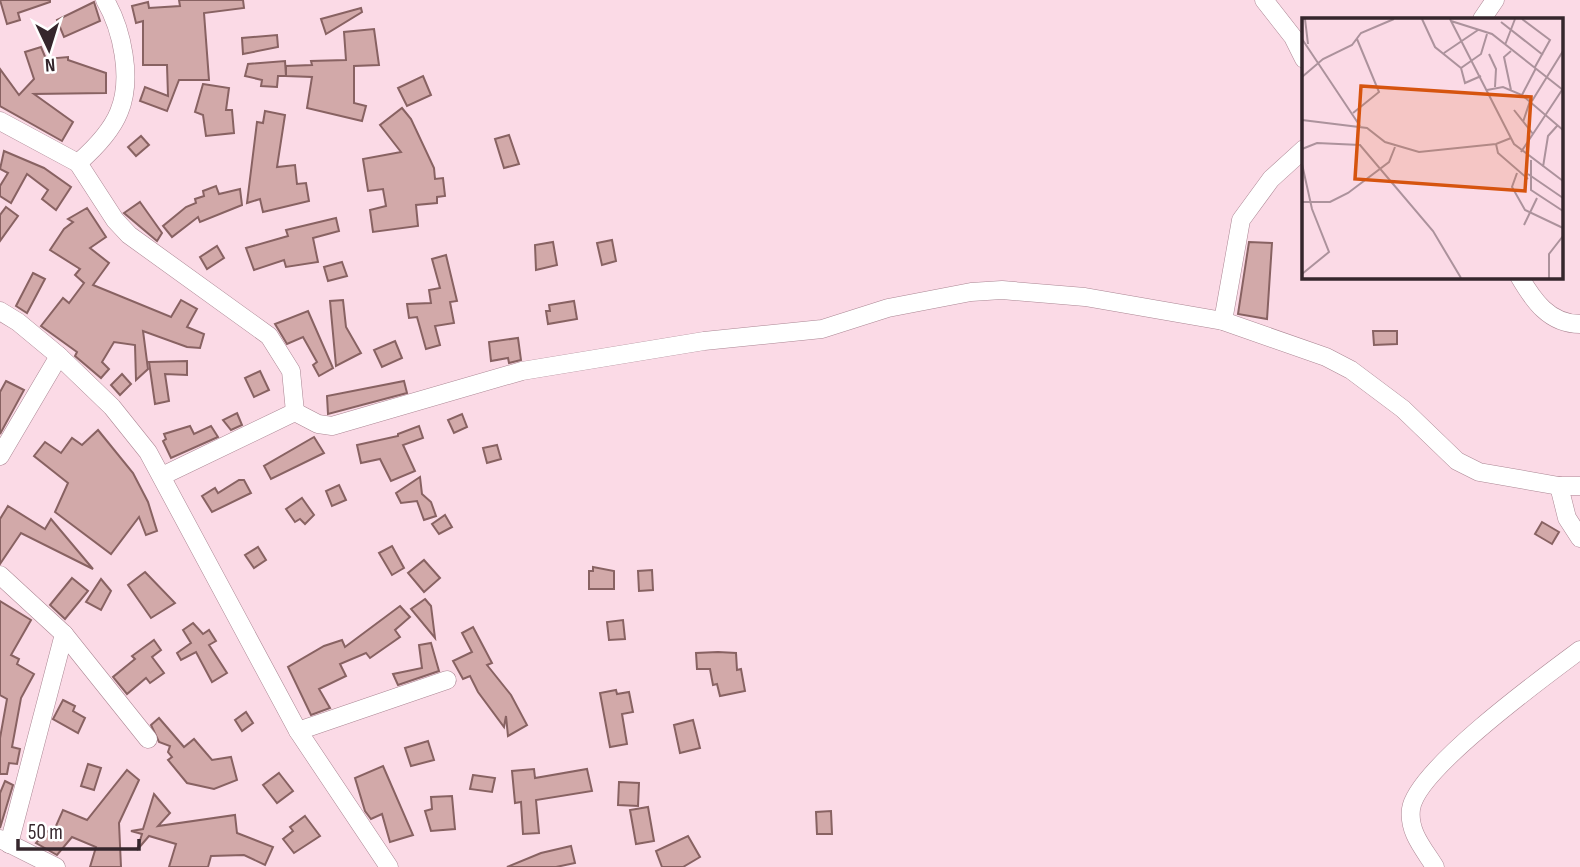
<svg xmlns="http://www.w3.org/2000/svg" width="1580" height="867" font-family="'Sofia Sans Condensed',sans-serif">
<rect width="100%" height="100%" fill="#fbdae6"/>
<g fill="#d2a9a9" stroke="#886262" stroke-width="2">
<polygon points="0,0 50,0 50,2 18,13 20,20 7,24"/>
<polygon points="179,0 243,0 244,8 204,13 209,80 179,80 167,111 140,101 145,87 168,96 167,65 143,65 143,21 136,23 132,6 148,2 149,8 180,6"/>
<polygon points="94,2 100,21 64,37 57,20"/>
<polygon points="361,8 362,12 326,34 321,19"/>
<polygon points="374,29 379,65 354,66 354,103 366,106 362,121 307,108 312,77 286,76 286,66 312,65 311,61 346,60 344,32"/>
<polygon points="277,35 278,47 243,54 242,38"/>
<polygon points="41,47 46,59 68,57 68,60 106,73 106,93 34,94 73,122 62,141 0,106 0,69 19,95 34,79 25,52"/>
<polygon points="285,61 286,76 278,76 277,87 261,86 262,80 245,76 248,64"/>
<polygon points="423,76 431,95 407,106 398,88"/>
<polygon points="203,84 229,88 226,110 232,110 234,133 206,136 203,115 195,112"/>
<polygon points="402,108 411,119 434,168 435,179 443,178 445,196 437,197 437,203 416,205 418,226 373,232 370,210 386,206 383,189 368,191 363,159 401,152 380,125"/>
<polygon points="265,111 285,115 277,167 295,165 297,184 306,183 309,201 263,212 260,199 247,203 257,122 263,123"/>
<polygon points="509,135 519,164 504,168 495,139"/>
<polygon points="141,136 149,145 136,156 128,147"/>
<polygon points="4,151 44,168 71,187 56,210 42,199 48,190 27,174 11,203 0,196 0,186 8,173 0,169"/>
<polygon points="216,186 219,194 240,189 242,205 200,222 198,217 172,237 163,226 186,207 196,203 195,199 204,196 203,191"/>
<polygon points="140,202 162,233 157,241 124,213"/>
<polygon points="6,207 18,216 0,241 0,215"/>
<polygon points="87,208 106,237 90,248 109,263 93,285 171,317 181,300 197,309 187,327 204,334 200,348 187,347 143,331 148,369 136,380 135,345 114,342 102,362 109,369 101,378 75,356 77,352 41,326 63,298 69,303 84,283 75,275 80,269 50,250 64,229 73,222 68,219"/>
<polygon points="336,218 339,231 313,238 318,262 286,267 284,260 254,270 246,248 288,236 286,230"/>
<polygon points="612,240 616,261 602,265 597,243"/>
<polygon points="553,242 557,265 536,270 535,245"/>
<polygon points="1249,242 1272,243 1267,319 1238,314"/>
<polygon points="217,246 224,258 207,269 200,257"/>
<polygon points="446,255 457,301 450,302 454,323 435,326 440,345 426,349 417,317 409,318 407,304 431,303 429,290 440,288 432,259"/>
<polygon points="342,262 347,276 328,281 324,267"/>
<polygon points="33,273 45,279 27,313 16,306"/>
<polygon points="343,300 346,327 361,353 336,366 330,301"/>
<polygon points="574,301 577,319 548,324 546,311 550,311 549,305"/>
<polygon points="308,311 333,368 319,376 313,365 317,362 303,337 287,344 275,324"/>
<polygon points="1373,331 1397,331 1397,344 1374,345"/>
<polygon points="518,338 521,360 509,363 508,358 491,361 489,342"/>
<polygon points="395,341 402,358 382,367 374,350"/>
<polygon points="187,361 187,375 165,374 169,401 155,404 149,362"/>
<polygon points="260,371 269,390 254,397 245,378"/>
<polygon points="122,374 131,384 120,395 111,385"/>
<polygon points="6,381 24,390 0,434 0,392"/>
<polygon points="404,381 407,393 328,414 327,396"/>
<polygon points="237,413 242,425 231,430 223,420"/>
<polygon points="462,414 467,427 454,433 448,420"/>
<polygon points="190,426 194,434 211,426 218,437 171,458 163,441 166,439 164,434"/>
<polygon points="419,426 423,438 403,445 415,471 391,481 380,459 361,463 357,445 398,436 398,434"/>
<polygon points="98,430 133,473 148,502 157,531 146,535 139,517 111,554 55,512 68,483 34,456 45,442 61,453 72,438 82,445"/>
<polygon points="314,437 324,453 271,479 264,466"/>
<polygon points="497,445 501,459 487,463 483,448"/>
<polygon points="420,477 422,494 431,502 436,516 424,520 417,501 401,503 396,493"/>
<polygon points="239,480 244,480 251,493 212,512 202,496 215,488 218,493"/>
<polygon points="339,485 346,500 332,506 326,491"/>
<polygon points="302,498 314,515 305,524 300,519 295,522 286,509"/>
<polygon points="8,506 45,529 51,519 93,569 21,533 0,564 0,519"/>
<polygon points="445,515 452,527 439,534 432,524"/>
<polygon points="1542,522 1559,532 1552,544 1535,534"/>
<polygon points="392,546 404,568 392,575 379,553"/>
<polygon points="258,547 266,560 254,568 245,555"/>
<polygon points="424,560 440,578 424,592 408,573"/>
<polygon points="593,567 614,571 614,589 589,589 589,571 593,571"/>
<polygon points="652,570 653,590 639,591 638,571"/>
<polygon points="145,572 175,603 151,618 128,585"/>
<polygon points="72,578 88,591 65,619 50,605"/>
<polygon points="101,579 111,591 101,610 86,602"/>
<polygon points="425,599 431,606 435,638 411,609"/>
<polygon points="0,601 31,620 11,655 19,659 17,664 34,674 21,698 12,747 20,749 17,764 9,763 7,774 0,774 0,738 7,699 0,695"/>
<polygon points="400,606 410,617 395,630 400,637 370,658 366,653 340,664 346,676 319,689 330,708 311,715 288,667 324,646 342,640 345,647"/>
<polygon points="623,620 625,639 609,640 607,622"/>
<polygon points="193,623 203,634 209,630 216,641 209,645 227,673 212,682 196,652 181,660 177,653 191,643 183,630"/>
<polygon points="473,627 492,663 487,665 511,695 527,725 508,736 506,716 504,727 478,692 470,676 463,679 453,661 472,652 462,633"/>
<polygon points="154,640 161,650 152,657 164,673 150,683 146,678 127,694 113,677 135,659 132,656"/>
<polygon points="431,643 439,671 398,685 393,674 422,668 419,645"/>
<polygon points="718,652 736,653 737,670 741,669 745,691 720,696 717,684 713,685 710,669 697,669 696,653"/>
<polygon points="616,690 617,694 629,692 633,712 622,714 627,744 610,747 600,693"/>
<polygon points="63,700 75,706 73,711 85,718 78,733 53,719"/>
<polygon points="246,712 253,723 242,731 235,720"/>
<polygon points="159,718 184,747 194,739 212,760 231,757 237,780 214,789 187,783 168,760 172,757 168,752 170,746 159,742 151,725"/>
<polygon points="693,720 700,748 680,753 674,725"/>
<polygon points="428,741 434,760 411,766 405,748"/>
<polygon points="88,764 101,768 94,790 81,786"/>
<polygon points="383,766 413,835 390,842 382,814 371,819 365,811 355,778"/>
<polygon points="534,769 535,778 587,769 592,791 536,800 539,833 523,834 521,802 515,803 512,771"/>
<polygon points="127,770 139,780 119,823 121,867 90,867 96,847 72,837 57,855 36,843 47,831 52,835 63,810 87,820"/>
<polygon points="279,773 293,791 277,803 263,785"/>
<polygon points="473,775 495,778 492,792 470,789"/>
<polygon points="5,781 13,785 0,828 0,793"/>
<polygon points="619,782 639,783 638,806 618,805"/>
<polygon points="154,794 170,813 158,826 235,815 237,833 273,847 265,865 244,855 211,856 208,867 169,867 176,844 149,836 137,850 142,834 131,831 143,829"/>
<polygon points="452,796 455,829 431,831 425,811 432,809 431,797"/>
<polygon points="648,807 654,841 636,844 630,810"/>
<polygon points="831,811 832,834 817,834 816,812"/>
<polygon points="305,816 320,836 294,853 283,839 293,831 290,827"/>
<polygon points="688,836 700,857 683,867 662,867 656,851"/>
<polygon points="571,846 575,863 556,867 507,867 541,853"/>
</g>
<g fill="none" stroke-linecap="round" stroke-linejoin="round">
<defs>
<g id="minor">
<polyline points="1264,0 1293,37 1304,59"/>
<polyline points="1482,19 1495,0"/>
<polyline points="0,121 78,163 115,220 129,235 269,336 291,371 295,412"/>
<path d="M78,163C94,149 111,132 119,112C133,79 122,29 105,0"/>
<path d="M1519,276C1533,300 1549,324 1580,324"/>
<polyline points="0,311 18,322 59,356 112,407 148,452 298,731 389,867"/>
<polyline points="1223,321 1241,220 1271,179 1304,149"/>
<polyline points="0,456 59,356"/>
<polyline points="162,476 295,412 318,424 332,426 522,371 704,341 822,329 888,308 971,292 1002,290 1085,297 1223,321 1326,357 1351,370 1403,409 1457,461 1479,472 1559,486 1580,486"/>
<polyline points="1559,486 1567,518 1580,538"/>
<polyline points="0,575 64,634 148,739"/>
<polyline points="298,731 447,680"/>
<polyline points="0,839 56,867"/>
<polyline points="9,844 64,634"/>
<path d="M1435,867C1424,849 1408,832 1411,809C1416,770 1545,676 1580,650"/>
</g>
</defs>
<use href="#minor" stroke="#ab8693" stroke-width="19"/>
<use href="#minor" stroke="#fff" stroke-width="18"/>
</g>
<g transform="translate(1302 18)">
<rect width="261" height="261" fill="#fbdae6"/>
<path fill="none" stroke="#ac929c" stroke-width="2" d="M3,1L6,26M120,1L133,29L159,50L179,36L185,16M148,1L212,126L261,163M220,1L248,22L233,49M149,3L190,16L261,72M199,4L241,37M0,21L58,108M203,27L213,1M142,35L176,12M187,36L194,51L193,69M159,50L163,65L179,58M0,59L21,41L50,27L59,15L92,1M185,72L201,69L220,77L261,112M209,72L202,39L209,33M220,77L234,50M230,83L261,33M212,92L231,116M51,95L77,74L55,21M0,102L65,110L83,124L117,134L194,126L209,120M221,104L228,83M194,126L196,135L226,161M0,131L15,125L58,127L131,213L159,260M219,134L260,72M229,142V172L261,193M0,146L10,191L27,234L0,256M241,149L246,118L255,108M215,155L210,169L223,192L261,210M226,156L261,180M0,184H28L46,175L87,144L93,129M222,207L235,180M247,260V236L261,218"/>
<path fill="#d6540f" fill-opacity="0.15" stroke="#d6540f" stroke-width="3.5" d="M59,68L229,79L223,173L53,161Z"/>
<rect width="261" height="261" fill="none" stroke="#35262c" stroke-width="3.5"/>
</g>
<g transform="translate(49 49) rotate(176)" stroke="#ffffff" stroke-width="5" paint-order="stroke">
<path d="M0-5L12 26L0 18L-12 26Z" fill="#35262c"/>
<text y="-10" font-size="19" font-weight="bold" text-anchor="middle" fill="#35262c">N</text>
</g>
<path d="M18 839v10h121v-10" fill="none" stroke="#35262c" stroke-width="3.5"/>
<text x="28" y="839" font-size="21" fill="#35262c" stroke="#ffffff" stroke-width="5" paint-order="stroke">50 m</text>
</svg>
